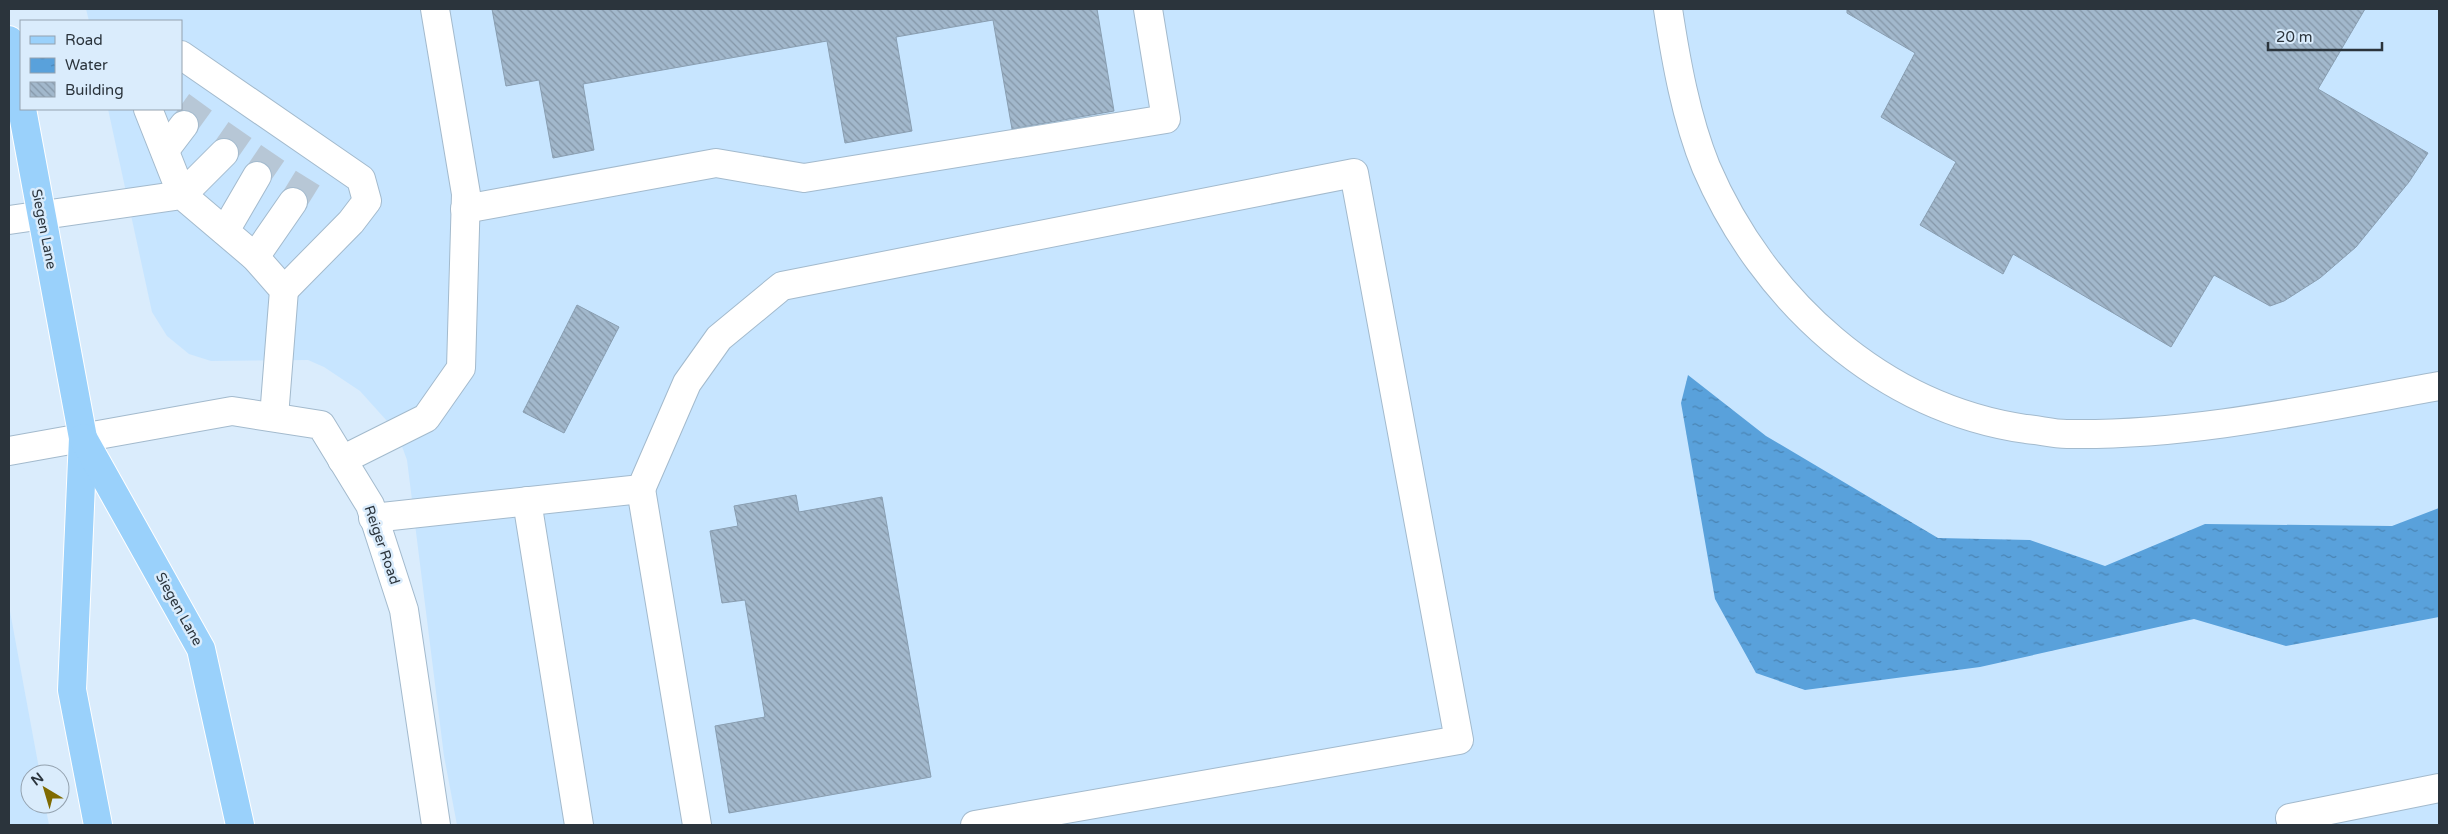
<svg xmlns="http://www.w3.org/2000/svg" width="2448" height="834" font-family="'Varela Round',sans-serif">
<defs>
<pattern id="water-ripples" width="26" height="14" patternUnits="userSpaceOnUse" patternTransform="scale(1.25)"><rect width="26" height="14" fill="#59a1db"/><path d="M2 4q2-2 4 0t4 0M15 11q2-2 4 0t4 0" fill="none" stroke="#4a84b3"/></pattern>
<pattern id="building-back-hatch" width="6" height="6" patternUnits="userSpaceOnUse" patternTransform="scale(1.25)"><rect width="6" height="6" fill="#a2b8cc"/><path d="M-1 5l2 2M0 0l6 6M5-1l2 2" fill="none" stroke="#8496a7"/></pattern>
</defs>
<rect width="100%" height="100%" fill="#daecfc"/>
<g fill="#c7e5ff">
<polygon points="86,9 2439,9 2439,825 457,825 444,756 407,460 400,441 387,421 360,391 324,367 308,360 211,361 189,354 167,336 152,312 108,109 181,109 181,21 89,21"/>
<polygon points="9,606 40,774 30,774 30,804 45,804 49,825 9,825"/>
</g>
<polygon fill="url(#water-ripples)" points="1688,375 1766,436 1938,538 2030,540 2105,566 2205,524 2392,526 2439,508 2439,617 2286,646 2194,619 1980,667 1805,690 1756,673 1715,599 1681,403"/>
<g fill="url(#building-back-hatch)" stroke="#899eb1">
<polygon points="492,9 1097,9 1114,111 1012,129 993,20 896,37 912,131 845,143 827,41 583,84 594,150 553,158 539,80 506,86"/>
<polygon points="1847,9 2365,9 2318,89 2428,153 2409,182 2356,247 2320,278 2284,301 2270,306 2214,275 2171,347 2013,254 2003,274 1920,225 1956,162 1881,117 1915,53 1847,13"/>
<polygon points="577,305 619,327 564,433 523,412"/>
<polygon points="796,495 799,512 882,497 931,777 729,813 715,726 765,717 745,600 722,603 710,531 738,526 734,506"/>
</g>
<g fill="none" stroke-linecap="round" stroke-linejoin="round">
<g stroke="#b7c7d6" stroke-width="28" stroke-dasharray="28 14" stroke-linecap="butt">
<polyline points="184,125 208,92"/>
<polyline points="224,153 247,120"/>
<polyline points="257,176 280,142"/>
<polyline points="293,202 314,168"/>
</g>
<defs>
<g id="minor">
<path d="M1668,9C1676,61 1686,118 1706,167C1763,300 1881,408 2026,429C2039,430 2053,434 2067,434C2192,436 2316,408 2439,386"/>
<polyline points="181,55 361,179 367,201 351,222 284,290"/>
<polyline points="148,109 182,195 224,153"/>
<polyline points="165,150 184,125"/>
<polyline points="465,209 716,163 804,178 1166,119 1148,9"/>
<polyline points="9,220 182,195 255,257 284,290 274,417"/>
<polyline points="225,231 257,176"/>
<polyline points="255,257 293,202"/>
<polyline points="9,451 232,411 321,425 370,505 404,610 436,825"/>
<polyline points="342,460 426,418 461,368 466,194 435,9"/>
<polyline points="641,489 697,825"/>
<polyline points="527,501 579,825"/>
<polyline points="373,518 641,489 687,383 719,338 782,286 1354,173 1459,740 975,825"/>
<polyline points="2292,825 2290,818 2439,788"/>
</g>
<g id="major">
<polyline points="9,40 21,106"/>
<polyline points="22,109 83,438 72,690 98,825"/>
<polyline points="83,438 201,649 240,825"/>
</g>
</defs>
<use href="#minor" stroke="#a3bacd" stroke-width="30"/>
<use href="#major" stroke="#fff" stroke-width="30"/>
<use href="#minor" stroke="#fff" stroke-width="28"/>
<use href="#major" stroke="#9ad1fb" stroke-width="28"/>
</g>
<g text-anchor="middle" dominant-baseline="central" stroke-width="5" stroke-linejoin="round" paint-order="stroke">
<g font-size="14" fill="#2b343c" stroke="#daecfc">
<text transform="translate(44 229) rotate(79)">Siegen Lane</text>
<text transform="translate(382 545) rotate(71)">Reiger Road</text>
<text transform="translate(179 609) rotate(61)">Siegen Lane</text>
</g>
</g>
<rect width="2448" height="834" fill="none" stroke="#2b343c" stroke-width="20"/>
<rect x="20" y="20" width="162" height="90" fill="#daecfc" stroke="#94a2af"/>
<rect x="30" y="36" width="25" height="8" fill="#9ad1fb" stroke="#94a2af"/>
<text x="65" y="45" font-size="15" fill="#2b343c">Road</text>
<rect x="30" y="58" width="25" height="15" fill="url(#water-ripples)" stroke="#94a2af"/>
<text x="65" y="70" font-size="15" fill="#2b343c">Water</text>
<rect x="30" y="82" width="25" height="15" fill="url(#building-back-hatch)" stroke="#94a2af"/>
<text x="65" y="95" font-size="15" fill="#2b343c">Building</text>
<g transform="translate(45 789) rotate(322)"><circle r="24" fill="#daecfc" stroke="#94a2af"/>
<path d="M0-4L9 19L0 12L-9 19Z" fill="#7f6a01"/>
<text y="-8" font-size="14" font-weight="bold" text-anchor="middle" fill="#2b343c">N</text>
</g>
<path d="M2268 42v8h114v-8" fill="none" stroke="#2b343c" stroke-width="2.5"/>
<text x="2276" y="42" font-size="15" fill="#2b343c" stroke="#daecfc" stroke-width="4" paint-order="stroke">20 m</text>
</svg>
